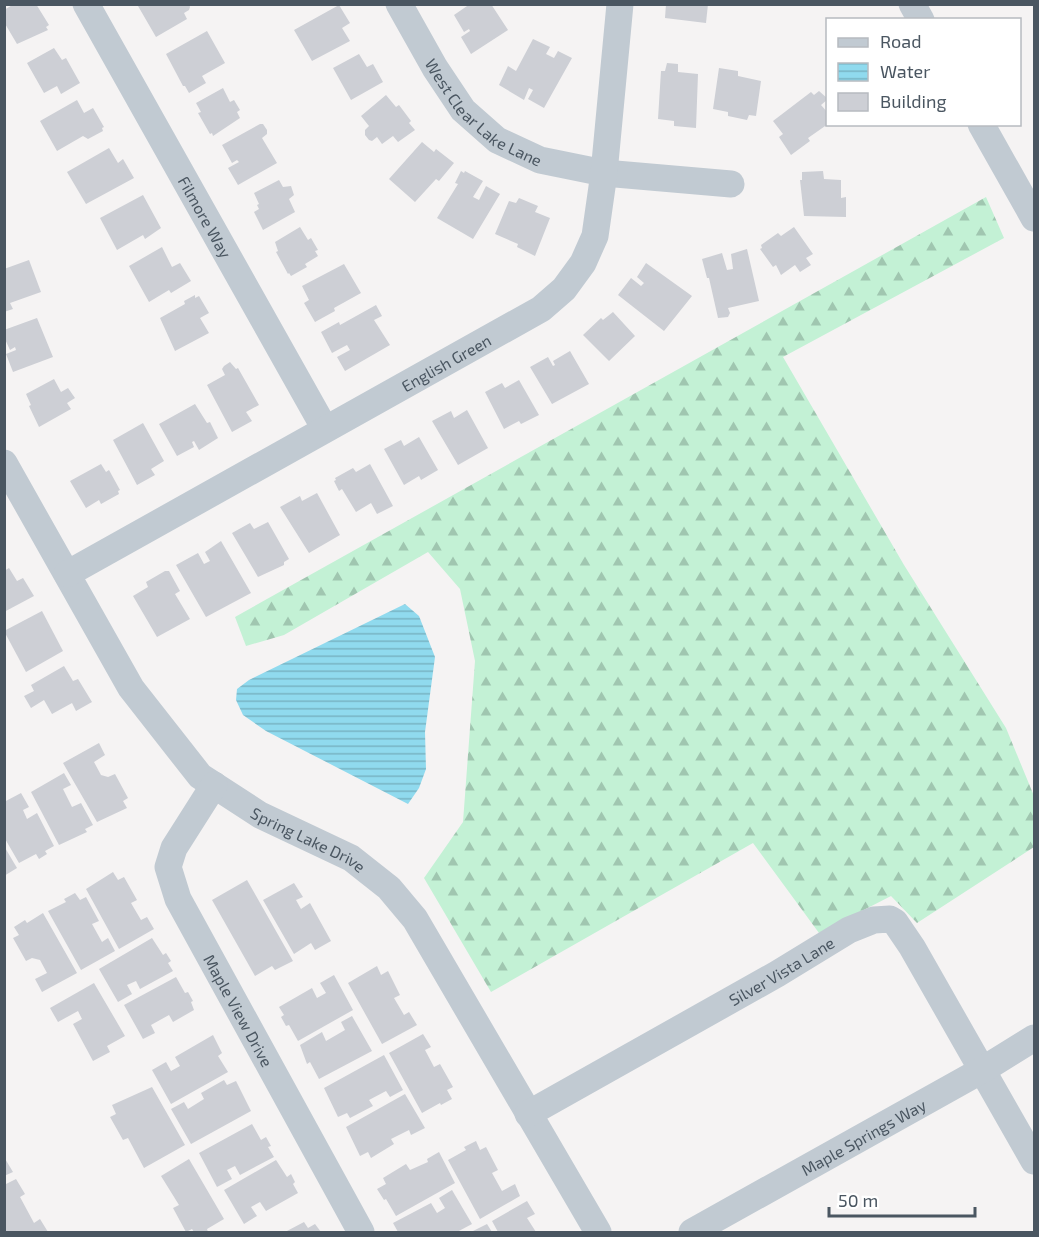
<svg xmlns="http://www.w3.org/2000/svg" width="1039" height="1237" font-family="'Exo 2',sans-serif">
<defs>
<pattern id="forest-firs" width="22" height="20" patternUnits="userSpaceOnUse" patternTransform="scale(1.5)"><rect width="22" height="20" fill="#c3f1d5"/><path d="M5 1l3.5 6h-7zM16 11l3.5 6h-7z" fill="#a0c6b0"/></pattern>
<pattern id="water-rules" width="6" height="5" patternUnits="userSpaceOnUse" patternTransform="scale(1.5)"><rect width="6" height="5" fill="#90daee"/><path d="M0 2.5h6" fill="none" stroke="#78b4c4"/></pattern>
</defs>
<rect width="100%" height="100%" fill="#f5f3f3"/>
<polygon fill="url(#forest-firs)" points="986,197 1004,238 783,357 904,565 1006,728 1034,796 1034,847 917,923 891,896 819,933 753,843 491,992 424,878 463,822 475,661 460,589 428,552 284,635 246,646 235,617"/>
<polygon fill="url(#water-rules)" points="405,604 419,616 435,657 425,732 426,769 419,788 408,804 266,731 243,715 236,700 237,689 249,680"/>
<g fill="#cdcfd5">
<polygon points="14,4 36,4 49,25 46,27 48,30 17,44 4,22 4,10"/>
<polygon points="141,4 189,4 190,7 189,10 184,13 187,19 156,37 138,6"/>
<polygon points="470,4 491,4 508,30 471,54 461,37 470,31 469,29 464,32 454,15"/>
<polygon points="666,4 708,4 706,23 665,18"/>
<polygon points="339,5 350,23 342,28 350,41 312,61 294,30"/>
<polygon points="207,31 225,63 202,76 206,83 189,93 185,86 183,86 166,54"/>
<polygon points="533,39 550,47 546,54 554,58 558,51 572,58 544,108 528,99 533,90 529,88 524,100 499,85 508,66 516,71"/>
<polygon points="54,48 62,60 66,58 80,83 61,94 57,86 44,93 27,63"/>
<polygon points="359,54 367,67 373,64 383,82 351,100 333,68"/>
<polygon points="667,63 678,64 678,72 698,74 696,128 674,126 674,121 658,119 661,71 665,71"/>
<polygon points="719,68 738,71 738,76 761,81 756,116 749,115 747,120 728,116 728,112 713,109"/>
<polygon points="223,88 230,102 234,100 240,110 237,112 240,118 213,136 212,133 210,134 198,113 201,112 196,103"/>
<polygon points="819,91 828,99 821,105 828,113 828,124 808,138 810,141 791,155 779,137 783,134 773,121 811,92 814,95"/>
<polygon points="386,95 396,107 399,105 411,121 409,123 415,130 398,142 393,136 382,144 377,137 372,141 369,140 365,135 365,130 369,126 361,116"/>
<polygon points="77,100 84,113 93,108 104,127 102,128 103,131 88,139 83,136 57,151 40,121"/>
<polygon points="260,124 263,124 267,130 267,134 262,138 277,163 238,185 228,168 239,162 237,160 232,163 222,145"/>
<polygon points="422,142 434,152 436,149 454,163 439,181 436,179 415,202 389,179"/>
<polygon points="109,148 118,163 123,159 134,178 86,204 67,172"/>
<polygon points="461,171 464,173 465,171 483,181 473,197 479,200 486,186 500,194 473,239 437,218 458,184 455,183"/>
<polygon points="823,171 824,179 841,180 841,198 846,197 846,217 804,216 800,180 802,180 802,172"/>
<polygon points="279,180 283,187 291,186 294,195 289,199 295,212 263,230 254,212 259,209 257,205 259,204 254,193"/>
<polygon points="143,195 161,228 145,239 143,235 117,250 100,218"/>
<polygon points="519,198 538,206 535,212 550,218 535,256 517,247 518,244 495,234 509,201 516,203"/>
<polygon points="300,227 308,240 311,238 318,250 315,251 318,256 305,264 307,267 291,276 289,273 288,274 276,252 278,251 275,242"/>
<polygon points="794,227 813,254 806,258 811,265 800,272 795,265 781,275 776,265 773,267 760,249 762,248 761,245 778,233 781,236"/>
<polygon points="162,247 172,267 180,263 191,281 171,293 169,290 149,302 129,266"/>
<polygon points="747,249 759,301 728,308 730,313 728,317 718,318 709,278 707,278 702,259 722,253 727,270 733,269 731,254"/>
<polygon points="29,260 41,292 10,303 13,309 4,312 4,269"/>
<polygon points="646,263 692,296 664,331 618,295 631,278 641,286 644,283 637,277"/>
<polygon points="344,264 361,293 334,308 335,311 315,322 304,303 309,300 302,286"/>
<polygon points="195,295 195,298 199,296 209,313 200,318 209,333 175,351 160,318 185,304 184,301"/>
<polygon points="376,305 382,316 374,320 390,345 345,371 337,357 350,350 347,345 332,353 321,332 339,322 340,325"/>
<polygon points="613,312 635,336 609,361 583,335 601,318 603,320"/>
<polygon points="37,318 53,357 13,372 6,354 16,350 15,347 10,350 4,337 4,330"/>
<polygon points="570,351 589,384 552,404 530,367 548,357 553,366 555,365 553,361"/>
<polygon points="230,362 236,369 238,368 259,405 246,412 252,421 232,432 207,385 225,375 222,369 224,366"/>
<polygon points="54,379 61,392 68,388 75,398 67,403 71,409 39,427 29,406 31,405 26,394"/>
<polygon points="519,380 539,415 521,424 519,421 504,429 485,392 502,383 505,388"/>
<polygon points="195,404 207,423 210,422 218,438 199,450 194,441 192,442 194,447 177,456 159,424"/>
<polygon points="467,410 488,448 458,465 432,421 451,411 454,418"/>
<polygon points="143,423 164,461 151,469 155,475 137,485 113,440"/>
<polygon points="419,437 438,470 421,480 419,476 404,485 384,449 401,440 404,446"/>
<polygon points="101,464 106,472 109,470 120,490 118,491 119,494 101,504 99,500 86,508 70,481"/>
<polygon points="370,464 393,506 377,514 371,503 356,512 342,489 339,491 334,481 336,480 335,478 353,468 356,472"/>
<polygon points="317,493 340,535 309,553 280,507 300,496 302,501"/>
<polygon points="268,522 289,559 284,562 284,565 258,577 232,533 250,523 254,529"/>
<polygon points="221,541 251,593 206,617 176,565 198,553 204,564 210,561 205,552"/>
<polygon points="9,568 17,581 23,578 34,596 4,612 4,571"/>
<polygon points="165,571 169,571 180,591 175,594 190,619 157,637 133,596 148,587 146,582"/>
<polygon points="42,611 63,651 26,672 4,631"/>
<polygon points="64,666 73,681 78,679 92,702 76,711 72,703 52,714 44,700 31,708 24,696 34,691 31,685"/>
<polygon points="99,743 105,755 94,762 101,775 108,777 115,774 128,798 123,801 127,808 97,822 63,763"/>
<polygon points="64,773 71,785 63,789 72,807 81,803 93,825 85,829 87,832 59,845 31,792"/>
<polygon points="21,793 29,807 23,810 27,819 37,813 54,846 45,851 47,854 39,859 36,854 19,863 4,837 4,802"/>
<polygon points="4,846 17,868 4,876"/>
<polygon points="113,872 118,880 124,877 137,900 131,903 141,920 147,917 154,929 119,949 86,889"/>
<polygon points="247,880 293,961 275,970 272,966 255,976 212,900"/>
<polygon points="294,883 303,897 296,900 301,909 310,903 331,941 315,950 311,943 294,954 263,900"/>
<polygon points="75,893 80,900 86,897 99,921 92,924 102,942 108,938 115,951 81,970 48,911 66,902 64,899"/>
<polygon points="43,913 77,973 42,992 35,979 47,973 40,960 32,958 26,961 13,938 19,935 14,927 25,920 27,923"/>
<polygon points="152,938 163,955 166,953 171,961 168,963 173,971 140,989 136,981 127,985 132,994 118,1002 99,969"/>
<polygon points="377,966 381,975 388,971 400,995 394,998 404,1015 409,1012 417,1025 382,1044 348,983"/>
<polygon points="334,975 353,1010 298,1041 289,1025 286,1026 281,1017 284,1015 279,1007 312,988 317,998 326,993 320,983"/>
<polygon points="176,977 185,993 188,992 193,1001 191,1002 194,1010 173,1022 169,1015 151,1025 155,1033 143,1039 124,1005"/>
<polygon points="94,983 125,1036 107,1046 110,1052 93,1061 73,1024 82,1019 78,1011 58,1022 50,1008"/>
<polygon points="352,1016 372,1051 319,1079 310,1062 307,1064 300,1045 322,1032 326,1041 345,1030 341,1022"/>
<polygon points="423,1034 431,1047 425,1050 434,1067 440,1064 453,1087 447,1090 452,1099 441,1105 440,1103 422,1113 389,1053"/>
<polygon points="213,1035 222,1053 218,1056 228,1072 171,1104 152,1070 166,1062 171,1071 180,1066 175,1057"/>
<polygon points="384,1055 403,1090 390,1097 386,1091 369,1100 373,1106 350,1118 347,1113 338,1117 324,1088"/>
<polygon points="224,1080 227,1085 236,1081 251,1111 191,1144 171,1109 184,1102 188,1109 204,1099 201,1093"/>
<polygon points="152,1087 185,1145 144,1168 128,1138 123,1140 110,1117 116,1114 112,1105"/>
<polygon points="405,1094 425,1128 411,1135 409,1130 391,1139 394,1144 371,1158 368,1152 360,1156 346,1127"/>
<polygon points="252,1124 261,1140 266,1137 271,1146 268,1147 274,1157 240,1175 235,1166 227,1170 232,1179 217,1187 199,1153"/>
<polygon points="476,1141 480,1150 486,1147 498,1170 492,1173 502,1191 515,1184 520,1196 480,1219 448,1160 466,1150 464,1147"/>
<polygon points="439,1152 455,1183 396,1216 386,1199 384,1200 377,1189 386,1184 383,1178 406,1164 410,1170 428,1162 427,1159"/>
<polygon points="4,1157 13,1172 4,1176"/>
<polygon points="189,1159 224,1219 207,1229 208,1232 194,1232 192,1229 186,1232 173,1208 179,1205 161,1176"/>
<polygon points="276,1160 287,1177 291,1174 295,1182 293,1184 298,1193 266,1211 260,1202 251,1207 257,1216 244,1224 224,1190"/>
<polygon points="16,1179 25,1194 20,1197 34,1223 40,1219 48,1232 4,1232 4,1185"/>
<polygon points="452,1190 472,1224 457,1232 398,1232 393,1223 431,1203 437,1213 445,1208 439,1198"/>
<polygon points="527,1201 535,1214 527,1218 536,1232 498,1232 492,1221"/>
<polygon points="304,1222 308,1228 315,1224 321,1232 285,1232"/>
<polygon points="487,1224 492,1232 471,1232"/>
</g>
<g fill="none" stroke-linecap="round" stroke-linejoin="round">
<g stroke="#c1cad2" stroke-width="27">
<path id="s1" d="M86,4L325,429"/>
<path id="s2" d="M399,4L435,68L463,110L497,140L540,160L604,173L731,184"/>
<polyline points="912,4 921,20"/>
<polyline points="981,124 1034,218"/>
<path id="s3" d="M4,463L131,688L200,776L260,815L351,858L389,888L415,919L598,1232"/>
<path id="s4" d="M67,574L541,309L564,289L583,263L595,236L604,173L620,4"/>
<path id="s5" d="M214,785L174,848L168,867L178,899L361,1232"/>
<path id="s6" d="M528,1114L777,974L849,930L874,920L890,919L895,922L912,947L1034,1161"/>
<path id="s7" d="M692,1232L984,1069L1034,1038"/>
</g>
</g>
<g text-anchor="middle" dominant-baseline="central" stroke-width="4.5" stroke-linejoin="round" paint-order="stroke">
<g font-size="16" fill="#4a5661" stroke="#fff">
<text stroke="none"><textPath href="#s2" startOffset="141">West Clear Lake Lane</textPath></text>
<text stroke="none"><textPath href="#s1" startOffset="244">Filmore Way</textPath></text>
<text stroke="none"><textPath href="#s4" startOffset="434">English Green</textPath></text>
<text stroke="none"><textPath href="#s3" startOffset="496">Spring Lake Drive</textPath></text>
<text stroke="none"><textPath href="#s6" startOffset="291">Silver Vista Lane</textPath></text>
<text stroke="none"><textPath href="#s5" startOffset="255">Maple View Drive</textPath></text>
<text stroke="none"><textPath href="#s7" startOffset="196">Maple Springs Way</textPath></text>
</g>
</g>
<rect width="1039" height="1237" fill="none" stroke="#4a5661" stroke-width="12"/>
<rect x="826" y="18" width="195" height="108" fill="#ffffff" stroke="#b7bbc0" stroke-width="1.5"/>
<rect x="838" y="38" width="30" height="9" fill="#c1cad2" stroke="#b7bbc0" stroke-width="1.5"/>
<text x="880" y="48" font-size="18" fill="#4a5661">Road</text>
<rect x="838" y="63" width="30" height="18" fill="url(#water-rules)" stroke="#b7bbc0" stroke-width="1.5"/>
<text x="880" y="78" font-size="18" fill="#4a5661">Water</text>
<rect x="838" y="93" width="30" height="18" fill="#cdcfd5" stroke="#b7bbc0" stroke-width="1.5"/>
<text x="880" y="108" font-size="18" fill="#4a5661">Building</text>
<path d="M829 1207v9h146v-9" fill="none" stroke="#4a5661" stroke-width="3"/>
<text x="838" y="1207" font-size="18" fill="#4a5661" stroke="#ffffff" stroke-width="4.5" paint-order="stroke">50 m</text>
</svg>
